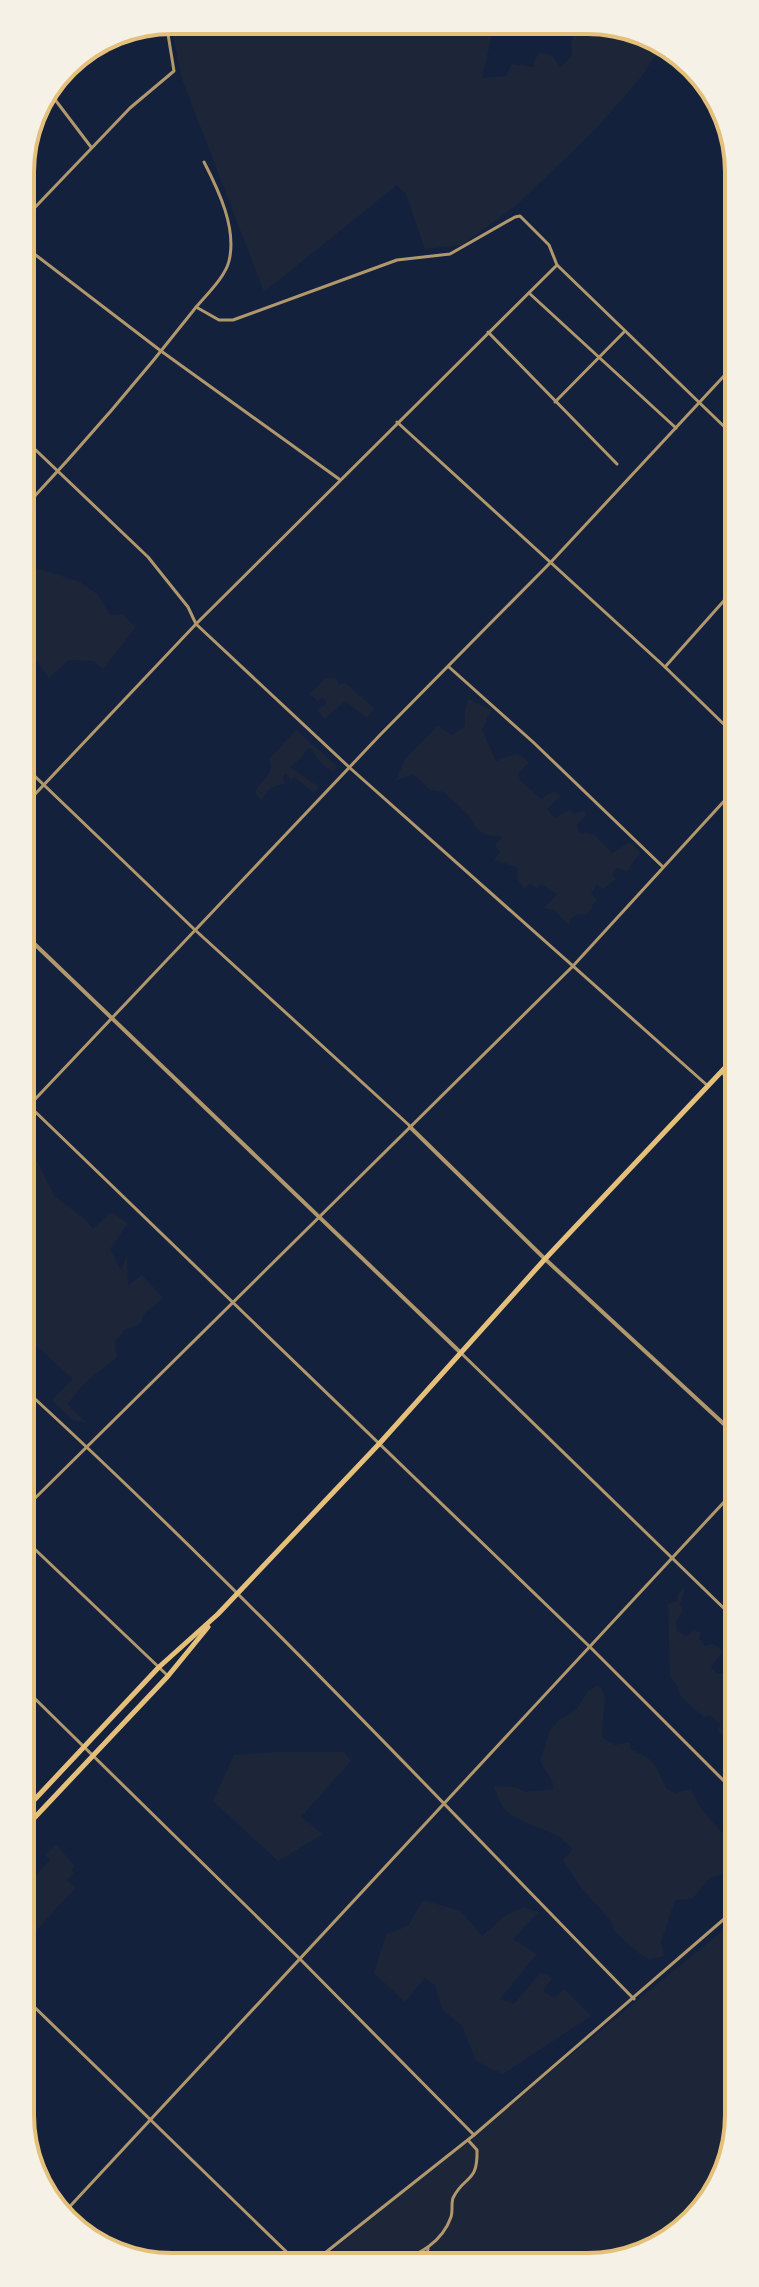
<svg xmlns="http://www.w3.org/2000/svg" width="759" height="2287" font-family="Inter,sans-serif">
<rect width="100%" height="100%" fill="#14213d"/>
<g fill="#1d2539">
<polygon points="170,21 495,22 482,78 506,76 512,64 533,67 538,53 551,54 560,67 572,56 571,44 577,23 617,23 661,47 641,77 596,129 519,203 462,245 425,249 406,194 397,185 264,292 182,79"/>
<polygon points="21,563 80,582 97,594 110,615 122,614 136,627 103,669 94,661 69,660 49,678 36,661 21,670"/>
<polygon points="335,677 339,685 345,683 374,708 367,718 345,701 325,719 317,710 327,703 323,698 318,701 310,694 324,679"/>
<path d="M468,699L491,710L482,730L496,761C513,757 512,747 529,762L519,773L520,780L541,799L554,791L561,796L547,809L555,818L570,809L574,814L584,811L586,815L577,824L579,832L595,835L612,853L629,843L633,844L640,853L627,871L617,868L612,875L616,879L603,889L597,885L591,893L597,900L592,905V908L586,915L577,914L570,920L569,926L554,910L544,908L557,894L540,884L538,888L530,884L524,889L518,880L517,867L494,860L500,852L495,846L502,837L486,835L478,830L468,815L444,792L430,790L413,774L395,781L406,758L438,726L452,735L465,726V712Z"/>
<path d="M296,730L337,766L334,772C323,765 316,760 312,749L308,748L301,758L290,767L319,787L314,793L295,778L290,779L286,774L282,777L285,783L271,788L261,800L255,793C261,778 275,776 269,759Z"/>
<polygon points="26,1147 38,1163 54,1196 82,1217 93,1229 111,1212 128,1223 110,1249 121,1270 127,1255 128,1285 142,1275 163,1298 144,1314 140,1324 125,1330 115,1341 117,1357 86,1382 67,1404 87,1423 73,1420 52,1400 73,1379 22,1333 22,1183 26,1181"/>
<polygon points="685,1587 680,1605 683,1610 676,1622 677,1631 686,1636 693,1631 701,1632 699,1638 705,1646 713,1644 723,1651 711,1667 717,1674 730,1671 731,1679 738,1684 738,1746 725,1739 717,1730 721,1725 710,1715 705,1718 681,1697 677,1685 670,1677 668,1604 678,1601 678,1594"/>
<path d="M596,1686L601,1687C610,1703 599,1721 603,1738L615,1745L630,1742L631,1750C657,1760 655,1765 666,1788L675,1793L691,1789L701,1809L738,1850V1865L718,1876L711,1877L692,1899L675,1900L661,1942L664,1956L650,1959L640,1954L617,1934L610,1920L583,1890L563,1860L572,1850C558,1828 524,1828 505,1810C500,1804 497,1794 494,1786L515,1787L525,1792L553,1789L552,1780L540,1761L550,1730L559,1720L576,1710L588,1691Z"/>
<polygon points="276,1752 344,1752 351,1761 301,1817 323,1834 278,1861 213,1801 234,1755"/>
<polygon points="56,1844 74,1866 71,1870 74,1873 67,1880 75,1888 23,1945 23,1906 33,1896 24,1887 50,1860 46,1855"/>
<polygon points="423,1900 461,1911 482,1936 505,1916 523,1907 539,1912 513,1939 537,1954 500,1999 514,2004 541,1972 552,1978 543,1991 554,1998 564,1989 591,2016 503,2074 476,2061 462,2026 442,2009 435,1985 425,1978 405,2002 374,1973 386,1934 408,1926"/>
<polygon points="738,1918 739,2124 702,2215 616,2264 316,2264"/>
</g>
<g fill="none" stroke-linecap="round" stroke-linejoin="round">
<g stroke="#b1986c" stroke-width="3">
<polyline points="47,89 91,147"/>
<polyline points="20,223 130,108 174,71 166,22"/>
<polyline points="20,243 161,351 339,479"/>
<polyline points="529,293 676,428"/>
<polyline points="196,307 219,320 233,320 397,260 450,254 515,217 520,216 549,245 557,265 737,439"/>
<polyline points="488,332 617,464"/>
<polyline points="555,402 625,331"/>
<polyline points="397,422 665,667 737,737"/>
<polyline points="21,436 148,557 188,607 196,624 350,768 708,1086"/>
<path d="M21,511C81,447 139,380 193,311C204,297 225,278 229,261C237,229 219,191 204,162"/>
<polyline points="449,667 533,742 662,866"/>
<polyline points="665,667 737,586"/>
<polyline points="21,763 194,929 410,1126"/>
<polyline points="21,809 196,624 557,265"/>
<polyline points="721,1072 737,1087"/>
<polyline points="22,1099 589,1646 738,1795"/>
<polyline points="22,1113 380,735 551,562 736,363"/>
<polyline points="461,1353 738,1622"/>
<path d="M22,1387C235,1582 432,1793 634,1999"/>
<polyline points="22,1511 573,966 737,787"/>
<polyline points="22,1537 167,1675"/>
<polyline points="22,1686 298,1957 474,2135"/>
<polyline points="23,1996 299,2264"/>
<polyline points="61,2216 738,1487"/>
<polyline points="311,2264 474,2135 738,1907"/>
<path d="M395,2264C419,2254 442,2243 451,2217C453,2211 451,2204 453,2198C464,2175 478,2184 477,2150L468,2140"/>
<polyline points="425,2264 428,2249"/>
</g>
<g stroke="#b1986c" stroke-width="4">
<polyline points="21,931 461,1353"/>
<polyline points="410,1127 545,1259 738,1437"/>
</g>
<g stroke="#e5c07b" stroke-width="5">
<polyline points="22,1813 159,1667 218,1614 379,1444 545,1259 737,1055"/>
<polyline points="22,1831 168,1676 208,1627"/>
</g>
</g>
<path d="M0 0H759V2287H0ZM172 34H587A138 138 0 0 1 725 172V2115A138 138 0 0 1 587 2253H172A138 138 0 0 1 34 2115V172A138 138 0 0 1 172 34Z" fill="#f6f1e7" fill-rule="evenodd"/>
<path fill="none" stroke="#e5c07b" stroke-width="4" d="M172 34H587A138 138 0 0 1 725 172V2115A138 138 0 0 1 587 2253H172A138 138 0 0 1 34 2115V172A138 138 0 0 1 172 34Z"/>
</svg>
